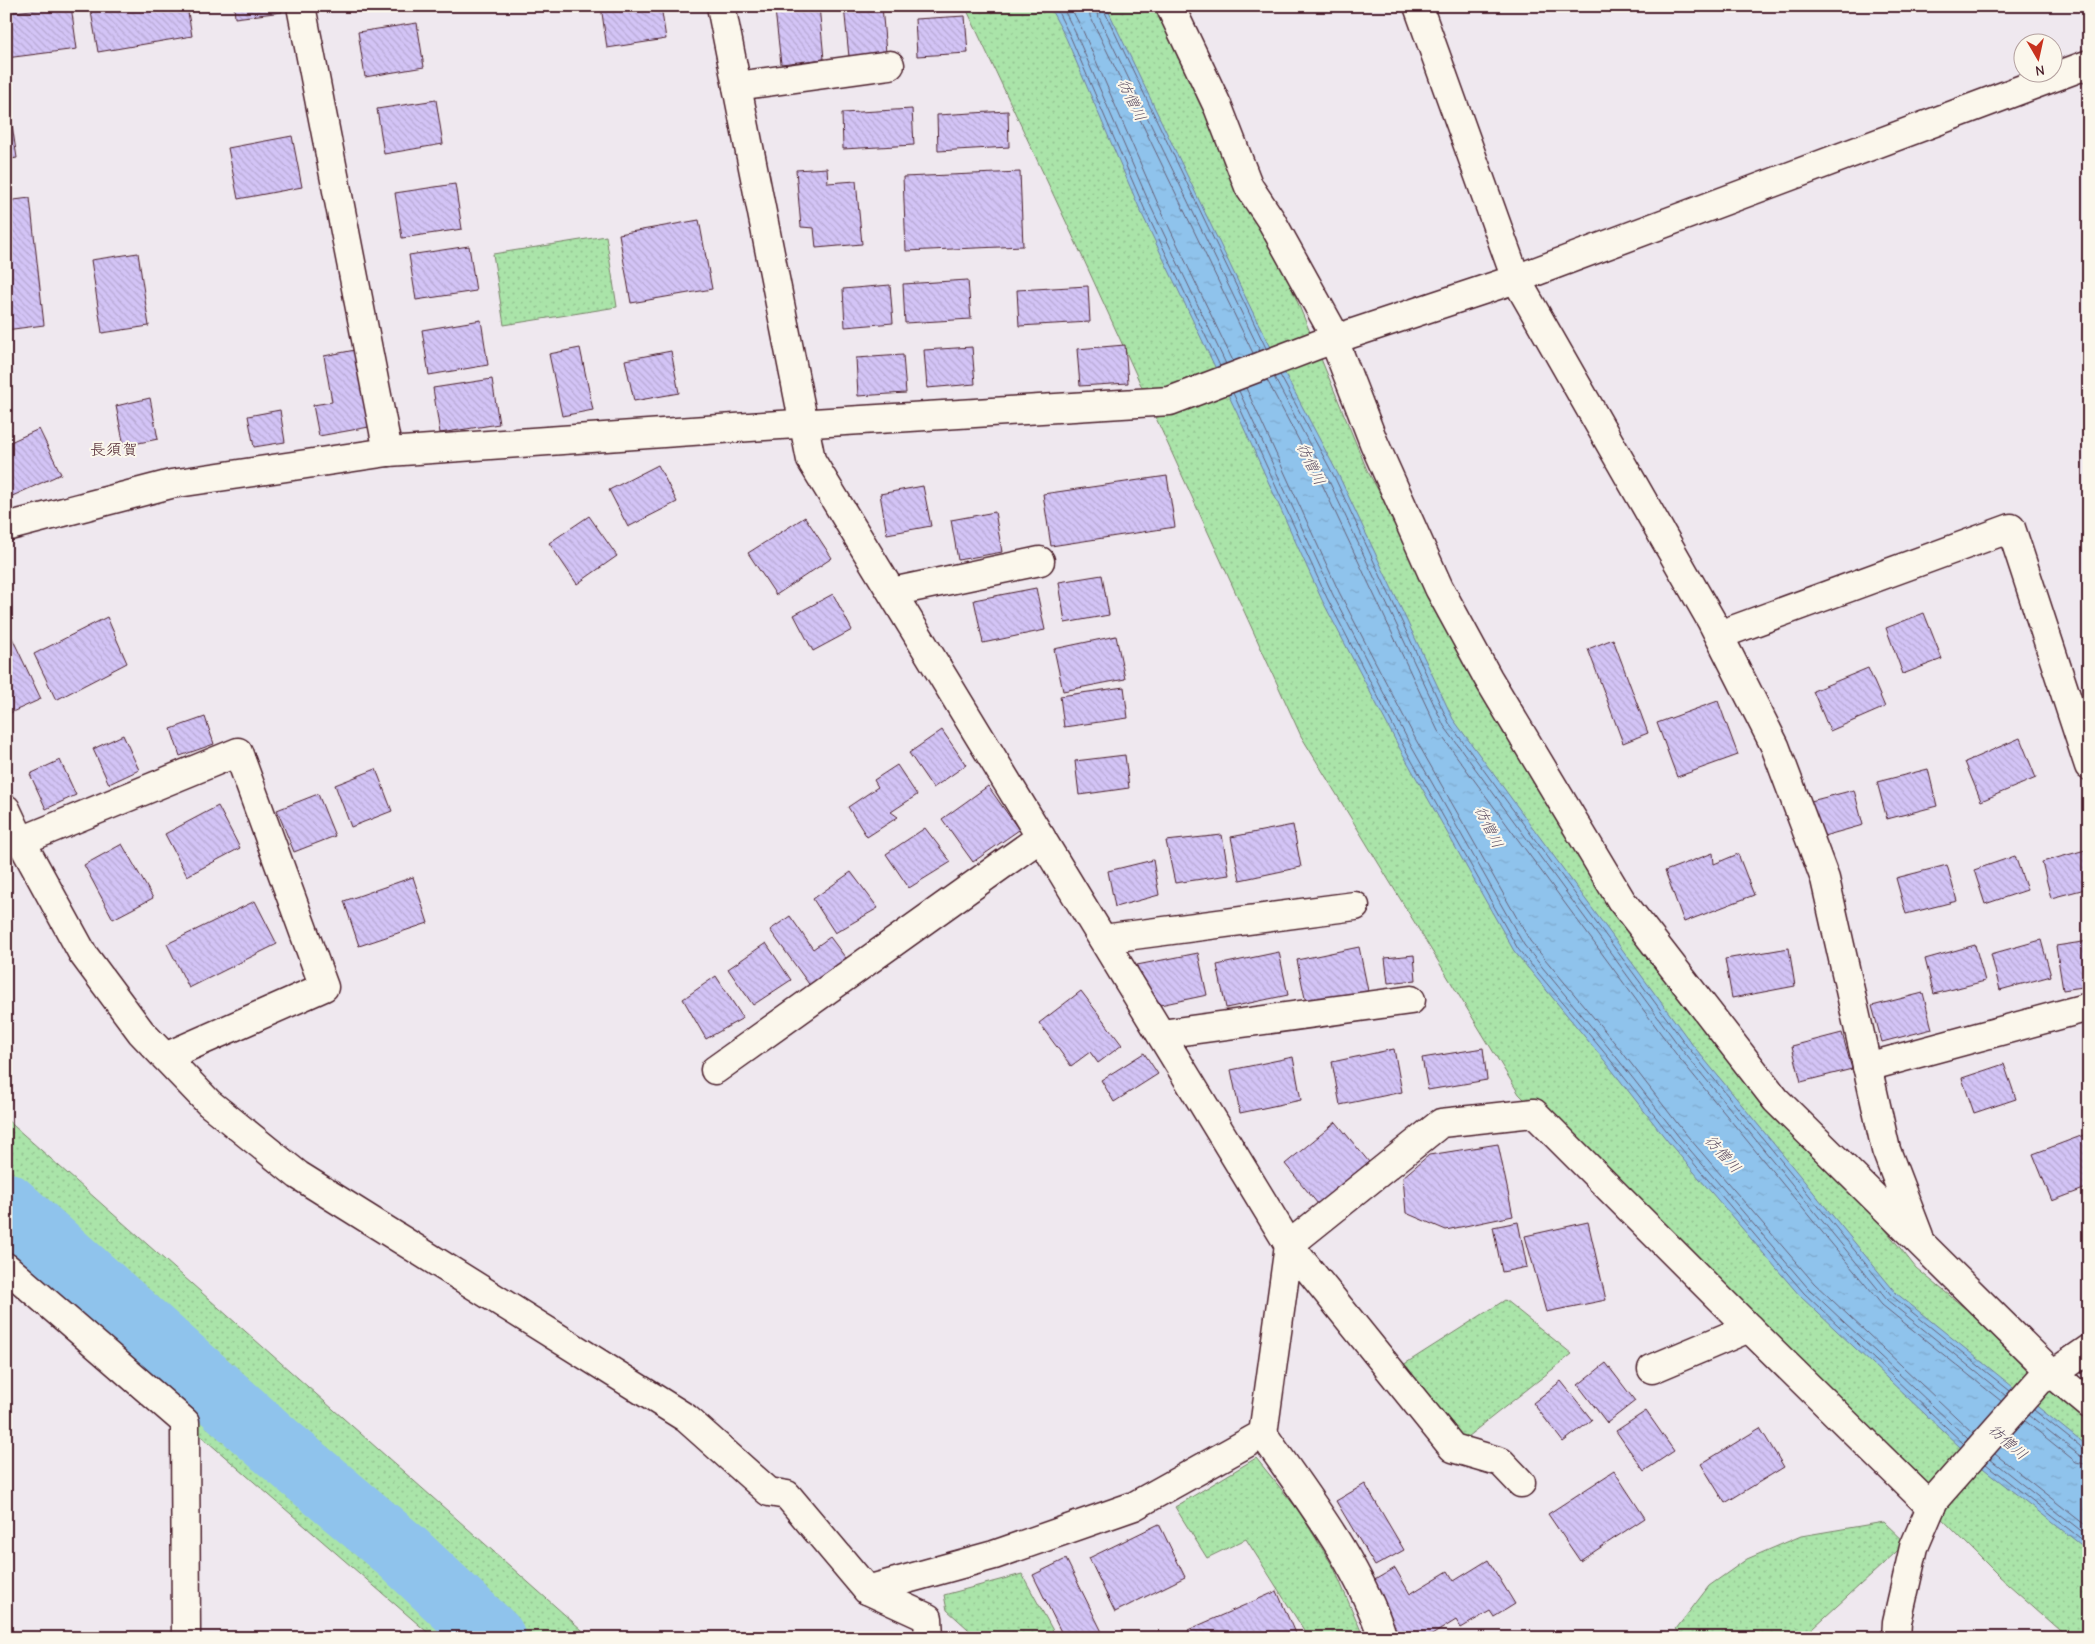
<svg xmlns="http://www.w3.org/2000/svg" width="2095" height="1644" font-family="'Comic Neue','Klee One',sans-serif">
<defs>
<pattern id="grass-dots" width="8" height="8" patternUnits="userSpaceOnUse" patternTransform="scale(1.25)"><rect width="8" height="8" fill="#aae4a9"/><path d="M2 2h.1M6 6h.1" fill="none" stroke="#94c392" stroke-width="1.8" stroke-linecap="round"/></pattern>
<pattern id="water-ripples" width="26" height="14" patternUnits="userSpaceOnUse" patternTransform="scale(1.25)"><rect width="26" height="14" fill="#8fc3ec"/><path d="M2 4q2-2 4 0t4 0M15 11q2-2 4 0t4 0" fill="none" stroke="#7da7cb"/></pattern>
<pattern id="building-back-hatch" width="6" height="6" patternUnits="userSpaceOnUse" patternTransform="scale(1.25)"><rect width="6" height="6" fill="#d3c4f6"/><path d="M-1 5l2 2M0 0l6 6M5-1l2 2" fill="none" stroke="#b7a8d3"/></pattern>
</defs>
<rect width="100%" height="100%" fill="#efe8ef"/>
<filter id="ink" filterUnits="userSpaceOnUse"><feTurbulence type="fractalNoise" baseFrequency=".02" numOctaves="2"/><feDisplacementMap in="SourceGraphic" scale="10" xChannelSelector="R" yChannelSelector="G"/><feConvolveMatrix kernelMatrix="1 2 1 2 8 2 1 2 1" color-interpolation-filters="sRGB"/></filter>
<g filter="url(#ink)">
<g fill="url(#grass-dots)" stroke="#7a826a">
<polygon points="965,6 1168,6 1221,117 1367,470 1569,831 1916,1268 2089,1410 2089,1638 2069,1638 1999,1576 1519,1094 1301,736 1083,258"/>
<polygon points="606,236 617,307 504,325 493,254"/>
<polygon points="6,1119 591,1638 434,1638 6,1267"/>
<polygon points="1505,1300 1572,1354 1453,1448 1392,1372"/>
<polygon points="1256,1458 1299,1511 1334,1568 1364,1638 1309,1638 1246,1539 1207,1558 1175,1507"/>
<polygon points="1884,1522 1906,1543 1802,1638 1685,1638 1676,1629 1709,1586 1747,1559 1801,1536"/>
<polygon points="1022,1574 1057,1638 978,1638 947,1610 944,1595"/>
</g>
<polygon fill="url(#water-ripples)" stroke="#73819f" points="1049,6 1106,6 1256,319 1339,476 1453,719 1691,1043 1896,1293 2089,1448 2089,1551 1979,1465 1800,1296 1670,1144 1604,1060 1514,951 1400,749 1322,600 1237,413 1141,212 1066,38"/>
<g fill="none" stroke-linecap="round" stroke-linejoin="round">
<g stroke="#666178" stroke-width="1">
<polyline points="1055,6 1070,36 1145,210 1220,366"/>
<polyline points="1062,6 1076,34 1151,207 1226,364"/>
<polyline points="1070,6 1083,31 1158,204 1233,361"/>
<polyline points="1089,6 1090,16 1253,353"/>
<polyline points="1096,6 1097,13 1260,351"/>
<polyline points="1102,6 1266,348"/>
<polyline points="1280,375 1335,478 1449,723 1687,1046 1892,1296 2010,1391"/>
<polyline points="1274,377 1329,481 1444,726 1682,1050 1887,1300 2006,1396"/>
<polyline points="1267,380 1322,484 1438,731 1676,1054 1882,1305 2001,1401"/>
<polyline points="1246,388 1339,592 1416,740 1530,941 1619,1048 1684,1132 1814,1283 1973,1433"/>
<polyline points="1239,391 1333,595 1410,744 1524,945 1613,1053 1679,1137 1808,1288 1968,1439"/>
<polyline points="1233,393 1327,598 1404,747 1518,949 1608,1057 1674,1140 1804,1293 1964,1444"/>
<polyline points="2034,1410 2084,1450 2089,1452"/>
<polyline points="2029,1415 2080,1456 2089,1458"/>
<polyline points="2024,1420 2076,1462 2089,1465"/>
<polyline points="1995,1454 2089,1528"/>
<polyline points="1990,1459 2089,1537"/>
<polyline points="1986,1464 2089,1545"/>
</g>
<polyline stroke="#8fc3ec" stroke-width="65" points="6,1205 275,1445 402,1552 493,1638"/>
</g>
<g fill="url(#building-back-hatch)" stroke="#4a1f2b">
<polygon points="64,6 71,6 77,49 6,58 6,13"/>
<polygon points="90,6 153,6 154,12 187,6 192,36 98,52"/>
<polygon points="234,6 281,6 282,12 235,18"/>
<polygon points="601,6 661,6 666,39 607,48"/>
<polygon points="819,6 824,59 781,64 775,10"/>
<polygon points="844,6 882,6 886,53 849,57"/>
<polygon points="965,16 968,53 917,56 915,19"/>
<polygon points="417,23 424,67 365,77 358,32"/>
<polygon points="8,98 17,158 6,160 6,99"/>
<polygon points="436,100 443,144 384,154 377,109"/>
<polygon points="912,109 914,145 843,149 842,113"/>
<polygon points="1008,111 1009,147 938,151 937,115"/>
<polygon points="292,136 302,187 238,199 228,148"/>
<polygon points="827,168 828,183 856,181 862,244 816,248 814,228 801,227 796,170"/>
<polygon points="1020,172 1023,246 906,251 903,177"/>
<polygon points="455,184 462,229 402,238 395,193"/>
<polygon points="30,198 44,325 6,330 6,201"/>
<polygon points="699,220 712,289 631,303 619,234"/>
<polygon points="469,246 476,291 416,300 409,255"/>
<polygon points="138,253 149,326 102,333 91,260"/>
<polygon points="968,280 971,319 905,323 903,284"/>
<polygon points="890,285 893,323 845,327 843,289"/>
<polygon points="1088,286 1090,322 1019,326 1017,290"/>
<polygon points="481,320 488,365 429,375 422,330"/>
<polygon points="1125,345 1128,383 1080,386 1077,349"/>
<polygon points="972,347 975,384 927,388 924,350"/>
<polygon points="580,348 593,410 562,416 549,354"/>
<polygon points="355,350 369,427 319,436 313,405 332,402 324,356"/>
<polygon points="671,351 679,393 634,401 625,360"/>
<polygon points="903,355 906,393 858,396 856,358"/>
<polygon points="492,379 499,424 440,433 433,388"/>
<polygon points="150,398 158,439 124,446 116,406"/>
<polygon points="280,410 285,442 254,447 248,416"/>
<polygon points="39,429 61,474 8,498 6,495 6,444"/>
<polygon points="658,465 677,502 628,527 609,490"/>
<polygon points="1167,476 1175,527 1051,546 1043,494"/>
<polygon points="923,486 931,526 887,534 880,494"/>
<polygon points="995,512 1002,552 958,560 951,520"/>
<polygon points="589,516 617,556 577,584 549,543"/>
<polygon points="805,517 832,558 776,595 748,553"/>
<polygon points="1102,575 1109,615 1065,623 1059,582"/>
<polygon points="1036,588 1045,630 983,643 974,600"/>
<polygon points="833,594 852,630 813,651 794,615"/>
<polygon points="1924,613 1942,659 1903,674 1886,628"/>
<polygon points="107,617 127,663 56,700 34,654"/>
<polygon points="6,625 41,699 10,713 6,705"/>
<polygon points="1116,636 1125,679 1063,691 1054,649"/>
<polygon points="1613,639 1648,733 1623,743 1588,649"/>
<polygon points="1868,668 1885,707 1830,731 1813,691"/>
<polygon points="1124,687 1128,718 1064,727 1060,696"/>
<polygon points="1718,701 1738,755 1677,777 1657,723"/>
<polygon points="205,717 214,744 180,756 171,729"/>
<polygon points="942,730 966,765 933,788 909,753"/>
<polygon points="123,735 139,770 109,784 93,749"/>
<polygon points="2020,738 2036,778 1981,801 1965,762"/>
<polygon points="1125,755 1129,788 1079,795 1075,761"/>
<polygon points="60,760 76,795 46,809 30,774"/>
<polygon points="897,765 917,795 891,812 898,817 867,837 848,807 878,787 874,780"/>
<polygon points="376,769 392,811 351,827 335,785"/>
<polygon points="1928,769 1937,806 1887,819 1877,782"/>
<polygon points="988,786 1019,830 973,862 942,819"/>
<polygon points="1854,790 1863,825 1813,839 1803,803"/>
<polygon points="318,794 335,836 294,852 277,810"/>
<polygon points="218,806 240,848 187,876 165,834"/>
<polygon points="1293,825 1301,867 1240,880 1231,837"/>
<polygon points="925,828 951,862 909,888 886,854"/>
<polygon points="1222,835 1229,875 1175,883 1166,841"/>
<polygon points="122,844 153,898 113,919 84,865"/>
<polygon points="2089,849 2089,888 2051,898 2042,862"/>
<polygon points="1713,853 1714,864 1738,854 1754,895 1684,922 1665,871"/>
<polygon points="2015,856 2027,890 1985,904 1974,870"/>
<polygon points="1153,860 1159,895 1115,907 1108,871"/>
<polygon points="1947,865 1957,901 1906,914 1896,878"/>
<polygon points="851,872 878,908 835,933 813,899"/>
<polygon points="413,877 428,923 359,946 344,901"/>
<polygon points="255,901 277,944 189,988 167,944"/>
<polygon points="790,916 813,949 830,937 848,961 811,987 770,930"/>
<polygon points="2041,940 2051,976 2000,990 1991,954"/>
<polygon points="2089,941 2089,986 2063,990 2056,946"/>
<polygon points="766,943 791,980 753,1005 728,969"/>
<polygon points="1975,945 1985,981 1934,994 1925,959"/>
<polygon points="1359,947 1368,991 1306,1003 1297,960"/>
<polygon points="1789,948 1795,986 1732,998 1725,959"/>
<polygon points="1279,952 1288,995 1226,1008 1217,965"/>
<polygon points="1198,953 1207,995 1146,1008 1137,965"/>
<polygon points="1414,955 1416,980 1388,983 1385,958"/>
<polygon points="716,976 743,1018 706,1039 683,999"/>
<polygon points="1081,991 1122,1045 1098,1063 1090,1052 1071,1066 1039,1023"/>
<polygon points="1923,993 1932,1029 1882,1042 1872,1006"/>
<polygon points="1842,1033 1852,1069 1801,1082 1792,1046"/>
<polygon points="1483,1048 1487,1080 1428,1090 1422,1058"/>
<polygon points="1394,1049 1402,1092 1340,1105 1332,1062"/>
<polygon points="1144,1053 1158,1074 1114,1102 1101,1080"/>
<polygon points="1293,1057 1301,1100 1240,1113 1231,1070"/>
<polygon points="2004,1064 2016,1099 1974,1113 1962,1078"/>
<polygon points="1336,1122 1369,1162 1318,1204 1285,1164"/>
<polygon points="2089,1133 2089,1187 2052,1201 2033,1154"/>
<polygon points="1498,1144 1513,1216 1446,1230 1406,1213 1403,1177 1429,1155"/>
<polygon points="1518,1222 1527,1267 1502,1272 1493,1227"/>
<polygon points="1588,1222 1606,1300 1546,1312 1525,1236"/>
<polygon points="1606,1363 1635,1401 1607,1423 1578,1385"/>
<polygon points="1561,1381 1592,1420 1563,1442 1533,1403"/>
<polygon points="1646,1411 1674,1451 1644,1471 1616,1431"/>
<polygon points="1760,1428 1784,1467 1725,1503 1701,1464"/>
<polygon points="1614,1471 1645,1518 1580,1561 1548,1514"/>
<polygon points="1365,1484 1404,1550 1375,1566 1336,1501"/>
<polygon points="1159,1524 1185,1577 1115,1612 1089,1558"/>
<polygon points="1066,1559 1105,1638 1064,1638 1033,1575"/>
<polygon points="1488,1560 1515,1604 1494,1617 1490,1611 1461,1628 1456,1620 1427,1638 1398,1638 1366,1585 1395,1568 1410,1594 1448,1571 1454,1581"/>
<polygon points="1277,1591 1297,1638 1192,1638 1188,1630"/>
</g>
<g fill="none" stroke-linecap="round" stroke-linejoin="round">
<defs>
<g id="street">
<polyline points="301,6 388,452"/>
<polyline points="721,6 811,460 1289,1245 1453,1448 1501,1462 1521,1483"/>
<polyline points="1170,6 1218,107 1249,187 1271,220 1333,332 1334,340 1374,443 1439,588 1488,678 1621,900 1776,1100 2053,1374 2089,1404"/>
<polyline points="1418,6 1516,279 1711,620 1775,746 1825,879 1886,1150 1919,1236"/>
<polyline points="737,86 890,65"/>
<polyline points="6,527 171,484 388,452 764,426 1170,401 1317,345 1516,279 2089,64"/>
<polyline points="892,592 1040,561"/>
<polyline points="1719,635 2011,528 2089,766"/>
<polyline points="21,841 238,752 324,987 165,1057"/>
<polyline points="1103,939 1355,906"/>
<polyline points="1161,1034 1411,1000"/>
<polyline points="1867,1067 2089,1007"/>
<polyline points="715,1070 1041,837"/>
<polyline points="6,1267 185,1422 186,1638"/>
<polyline points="1652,1369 1749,1328"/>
<path d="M1263,1434C1308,1499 1358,1562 1383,1638"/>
<polyline points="867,1590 994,1555 1134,1506 1263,1434 1289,1245 1441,1123 1534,1113 1749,1328 1931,1507"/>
<polyline points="1896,1638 1897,1622 1914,1547 1934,1500 2040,1380 2053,1374 2089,1349"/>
</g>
<polyline id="secondary" points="6,809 21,841 83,954 141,1032 209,1103 298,1175 686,1418 769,1492 787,1495 867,1590 928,1618 929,1638"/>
</defs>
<use href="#street" stroke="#4a1f2b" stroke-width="31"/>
<use href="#secondary" stroke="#4a1f2b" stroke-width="31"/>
<use href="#street" stroke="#fbf7ec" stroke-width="28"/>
<use href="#secondary" stroke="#fbf7ec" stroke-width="28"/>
</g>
</g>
<g text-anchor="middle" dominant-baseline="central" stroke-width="4" stroke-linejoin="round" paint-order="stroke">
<g font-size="15" font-style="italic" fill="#5f5065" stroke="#fbf7ec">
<text transform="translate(1132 100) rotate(64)">彷僧川</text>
<text transform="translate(1311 464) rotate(64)">彷僧川</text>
<text transform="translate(1489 827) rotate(64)">彷僧川</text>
<text transform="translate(1723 1154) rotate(48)">彷僧川</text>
<text transform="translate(2008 1442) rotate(41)">彷僧川</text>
</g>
<g font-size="16" fill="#4a1f2b" stroke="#fbf7ec">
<text x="114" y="450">長須賀</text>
</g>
</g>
<rect width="2095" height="1644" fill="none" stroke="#fbf7ec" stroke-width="25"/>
<rect x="12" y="12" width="2070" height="1619" fill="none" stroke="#4a1f2b" stroke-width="2" filter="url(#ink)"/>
<g transform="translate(2038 58) rotate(171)"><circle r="24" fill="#fbf7ec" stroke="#b4a19f"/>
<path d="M0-4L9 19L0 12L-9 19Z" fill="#c8321e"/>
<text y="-8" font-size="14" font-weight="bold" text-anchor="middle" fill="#4a1f2b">N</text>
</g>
</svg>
